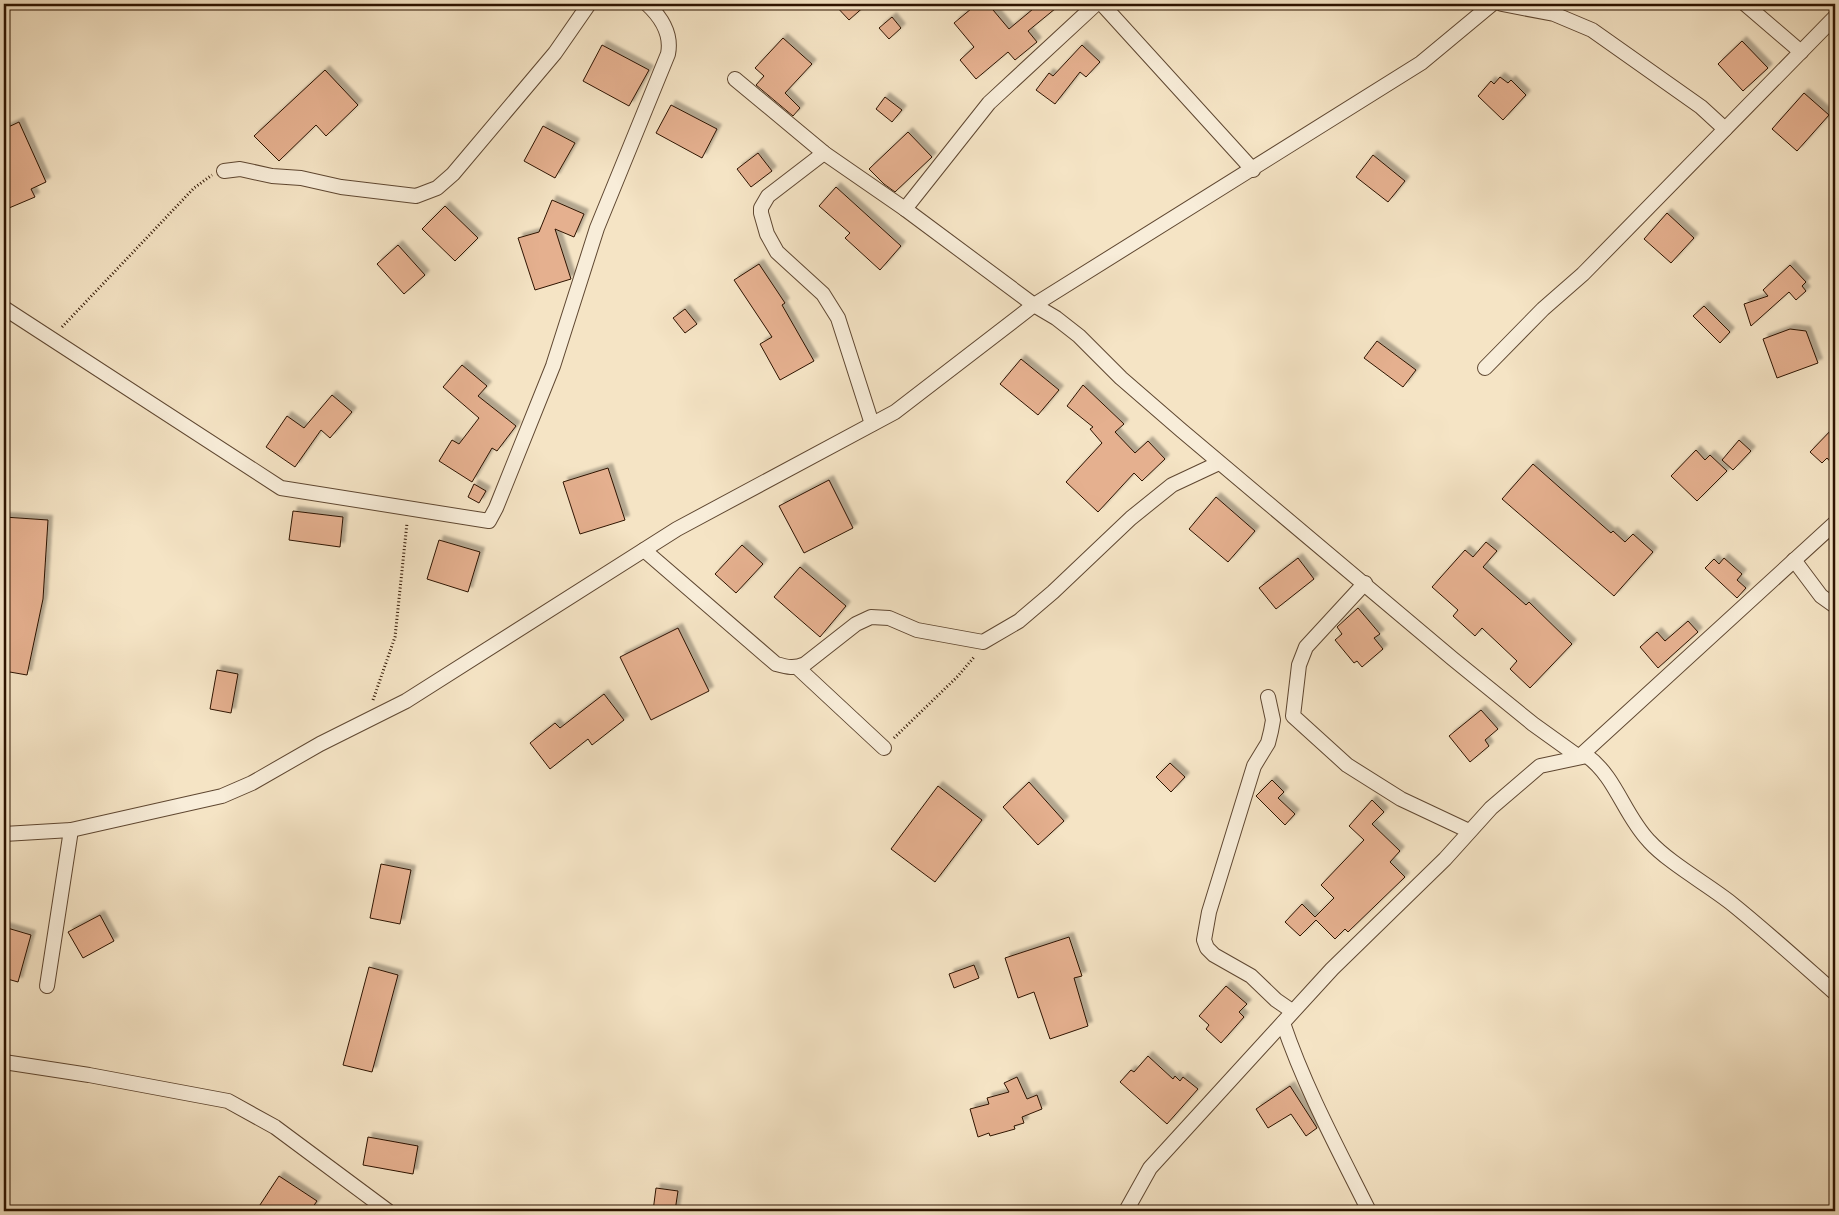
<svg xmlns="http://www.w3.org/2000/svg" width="1839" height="1215" font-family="'IM FELL DW Pica',serif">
<defs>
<filter id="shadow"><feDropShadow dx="4.5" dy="-4.5" stdDeviation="1" flood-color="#0004"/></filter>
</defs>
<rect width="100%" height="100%" fill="#f5e4c5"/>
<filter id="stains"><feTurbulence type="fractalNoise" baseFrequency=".004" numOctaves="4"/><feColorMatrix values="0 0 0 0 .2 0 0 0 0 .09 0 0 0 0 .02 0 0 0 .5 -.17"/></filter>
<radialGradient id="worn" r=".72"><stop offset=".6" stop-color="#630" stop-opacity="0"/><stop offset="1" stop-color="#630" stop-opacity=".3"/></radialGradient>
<g fill="#e5b08f" stroke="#2d1300" filter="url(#shadow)">
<polygon points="834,4 867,4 849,20"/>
<polygon points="977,4 988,4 1009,29 1039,4 1061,4 1028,31 1037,42 1015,60 1008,52 976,79 960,60 974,47 954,23"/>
<polygon points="892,17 901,28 889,39 879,28"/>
<polygon points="783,38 812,64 785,93 800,108 793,116 756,85 764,76 755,68"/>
<polygon points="1742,41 1768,68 1743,91 1718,64"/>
<polygon points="602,45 649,70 629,106 583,81"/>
<polygon points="1082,45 1100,62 1086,77 1080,72 1055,104 1036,90 1049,73 1053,76"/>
<polygon points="325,70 358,105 326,136 316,125 279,161 254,136"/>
<polygon points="1500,77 1508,83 1511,80 1526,95 1503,120 1478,96 1491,81 1494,84"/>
<polygon points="1804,93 1829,115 1797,151 1772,129"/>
<polygon points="885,97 902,110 892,122 876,109"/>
<polygon points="671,105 717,129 702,158 656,133"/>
<polygon points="19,122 46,182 31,189 35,197 9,208 4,196 4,129"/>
<polygon points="543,126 575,143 555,178 524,161"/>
<polygon points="908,132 932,157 895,192 884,184 869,169"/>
<polygon points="758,153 772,171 751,187 737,169"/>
<polygon points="1373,155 1405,181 1388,202 1356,177"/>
<polygon points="836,187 901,246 880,270 845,238 850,233 819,206"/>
<polygon points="552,200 584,214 574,237 555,229 571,279 535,290 518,238 539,232"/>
<polygon points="445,206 478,238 455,261 422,229"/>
<polygon points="1667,213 1694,238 1671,263 1644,239"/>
<polygon points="398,245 425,275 404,294 377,264"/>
<polygon points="759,264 785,303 782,305 814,361 780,380 760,344 772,337 734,280"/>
<polygon points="1790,265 1806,282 1802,286 1806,291 1796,300 1789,292 1751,326 1744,304 1768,296 1763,290"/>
<polygon points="1704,306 1730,332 1720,343 1693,316"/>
<polygon points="685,309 697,324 685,333 673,318"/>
<polygon points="1790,329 1806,331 1818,363 1777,378 1763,339"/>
<polygon points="1377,341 1416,370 1403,387 1364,358"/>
<polygon points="1021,359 1059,390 1038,415 1000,384"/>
<polygon points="462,365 487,386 478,396 516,426 497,451 492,448 472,482 439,461 452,440 459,444 479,418 443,387"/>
<polygon points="1083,385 1124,424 1115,432 1135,453 1148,441 1165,459 1142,481 1134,473 1098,512 1066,482 1102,443 1090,429 1093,427 1067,406"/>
<polygon points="332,395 352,412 330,438 321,430 295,467 266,447 287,416 304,428"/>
<polygon points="1835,426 1835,467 1827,458 1822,463 1810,452"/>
<polygon points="1739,440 1751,451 1733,470 1722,460"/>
<polygon points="1696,450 1705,460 1710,455 1727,471 1697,501 1671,476"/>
<polygon points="1533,464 1611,533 1613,531 1625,542 1633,534 1653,552 1614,596 1502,499"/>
<polygon points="608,468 625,520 580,534 563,482"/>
<polygon points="829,480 853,528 804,553 779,506"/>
<polygon points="474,484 486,491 479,503 468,497"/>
<polygon points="1216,497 1255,531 1228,562 1189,529"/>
<polygon points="293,511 343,517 340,547 289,540"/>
<polygon points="4,517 48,520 43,599 27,675 4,671"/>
<polygon points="439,540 480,552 468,592 427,579"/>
<polygon points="1486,542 1497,551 1483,567 1526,605 1529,602 1572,644 1530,688 1510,669 1517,661 1482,628 1475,636 1453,616 1458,610 1432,587 1465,550 1473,557"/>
<polygon points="742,545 763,564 736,593 715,574"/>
<polygon points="1298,558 1314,579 1276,609 1259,588"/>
<polygon points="1724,558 1742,574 1737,580 1746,588 1737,598 1705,568 1714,559 1719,564"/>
<polygon points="800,567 846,606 820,637 774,597"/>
<polygon points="1358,608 1380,634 1374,638 1383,649 1362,667 1357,661 1354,663 1335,640 1342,634 1337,627"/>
<polygon points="1688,621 1698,632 1658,668 1640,647 1657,632 1665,641"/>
<polygon points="678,628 709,691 651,720 620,657"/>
<polygon points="217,670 238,674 231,713 210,709"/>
<polygon points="604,694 624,720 592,745 588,739 550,769 530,743 555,723 560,728"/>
<polygon points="1481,710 1498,729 1485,740 1489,746 1470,762 1449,736"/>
<polygon points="1170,763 1185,777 1171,792 1156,777"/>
<polygon points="1272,780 1284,792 1278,798 1295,814 1285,825 1256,796"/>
<polygon points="1029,782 1064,821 1038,845 1003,807"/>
<polygon points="938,786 982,820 935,882 891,849"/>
<polygon points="1372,800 1384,812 1372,824 1400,851 1390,862 1405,877 1348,932 1345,929 1335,939 1316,920 1300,936 1285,922 1302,904 1315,917 1334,898 1321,885 1364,840 1349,826"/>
<polygon points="381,864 411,870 400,924 370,918"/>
<polygon points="100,915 114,941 83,958 68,932"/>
<polygon points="4,927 31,935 18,982 4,978"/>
<polygon points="1069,937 1082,976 1074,978 1088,1026 1050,1039 1034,992 1018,998 1005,958"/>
<polygon points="974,965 979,978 954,988 949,974"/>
<polygon points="369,967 398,975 372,1072 343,1065"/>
<polygon points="1226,986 1247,1004 1239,1012 1244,1017 1221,1043 1206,1029 1209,1025 1199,1016"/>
<polygon points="1148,1056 1173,1079 1175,1076 1180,1081 1183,1077 1198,1089 1167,1124 1120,1082 1131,1070 1134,1072"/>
<polygon points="1017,1077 1027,1099 1037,1095 1042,1109 1022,1117 1024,1123 1014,1126 1015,1129 990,1136 989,1133 978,1137 970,1109 989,1104 987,1098 1009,1092 1004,1083"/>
<polygon points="1290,1086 1317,1128 1306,1136 1291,1114 1268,1128 1256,1109"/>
<polygon points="368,1137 418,1146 413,1174 363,1165"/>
<polygon points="279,1176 317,1201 310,1211 256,1211"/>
<polygon points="656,1188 678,1191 675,1211 653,1211"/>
</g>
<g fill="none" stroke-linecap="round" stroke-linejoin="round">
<defs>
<g id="minor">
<polyline points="1102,4 1253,170"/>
<polyline points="1502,4 1554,14 1592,30 1701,107 1725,129"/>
<polyline points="1745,4 1801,52"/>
<polyline points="735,79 824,153 905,209 1034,305 1056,318 1079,336 1121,378 1181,430 1453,659 1533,724 1579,757"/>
<polyline points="824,153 768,196 761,208 761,213 767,234 777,252 823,294 838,318 872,424"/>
<polyline points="224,171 240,169 272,176 301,178 341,187 416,196 437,188 453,174 555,53 589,4"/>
<polyline points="905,209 989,103 1096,4"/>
<path d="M4,308L281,488L489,521L496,508L553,366L597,228L668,54C672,34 661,17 647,4"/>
<polyline points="1485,368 1543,309 1583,274 1835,17"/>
<path d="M644,550L776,664C787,667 794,669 805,664L856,624L871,617L889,618L917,630L983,642L1019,621L1053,592L1131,518L1172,485L1219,463"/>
<polyline points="1794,560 1821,596 1835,606"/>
<polyline points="1365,583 1306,647 1299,665 1293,716 1347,765 1401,799 1469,831"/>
<polyline points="798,668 884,748"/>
<polyline points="1268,697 1273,720 1271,731 1268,743 1254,766 1209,912 1204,940 1207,948 1214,955 1251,976 1276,1000 1292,1011"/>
<polyline points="1579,757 1835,523"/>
<polyline points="4,834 71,830 222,796 252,783 320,744 406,701 677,529 895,412 1034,305 1421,63 1492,4"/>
<polyline points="47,986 71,830"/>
<path d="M1283,1023C1305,1088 1338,1149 1369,1211"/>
<polyline points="4,1062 89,1075 228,1101 275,1127 388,1211"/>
<path d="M1126,1211L1150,1168L1332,969L1445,859L1491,808L1540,766L1587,756C1616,777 1624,815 1649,841C1669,863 1707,884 1731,903C1767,932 1801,963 1835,993"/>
</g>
</defs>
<use href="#minor" stroke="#5f4731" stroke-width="16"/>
<g stroke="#2d1300" stroke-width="3" stroke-dasharray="1 2.5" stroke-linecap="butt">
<polyline points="62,327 194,188 212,175"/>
<polyline points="373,700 395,637 407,523"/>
<polyline points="894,738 958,676 975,656"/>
</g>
<use href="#minor" stroke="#f8edd9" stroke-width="14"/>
</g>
<rect width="1839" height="1215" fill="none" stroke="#f5e4c5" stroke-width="20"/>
<rect x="5" y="5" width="1829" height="1205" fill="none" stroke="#2d1300" stroke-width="2.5"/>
<rect x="10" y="10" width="1819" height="1195" fill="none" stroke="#2d1300"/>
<rect width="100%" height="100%" filter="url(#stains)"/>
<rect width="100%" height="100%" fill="url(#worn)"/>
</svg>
